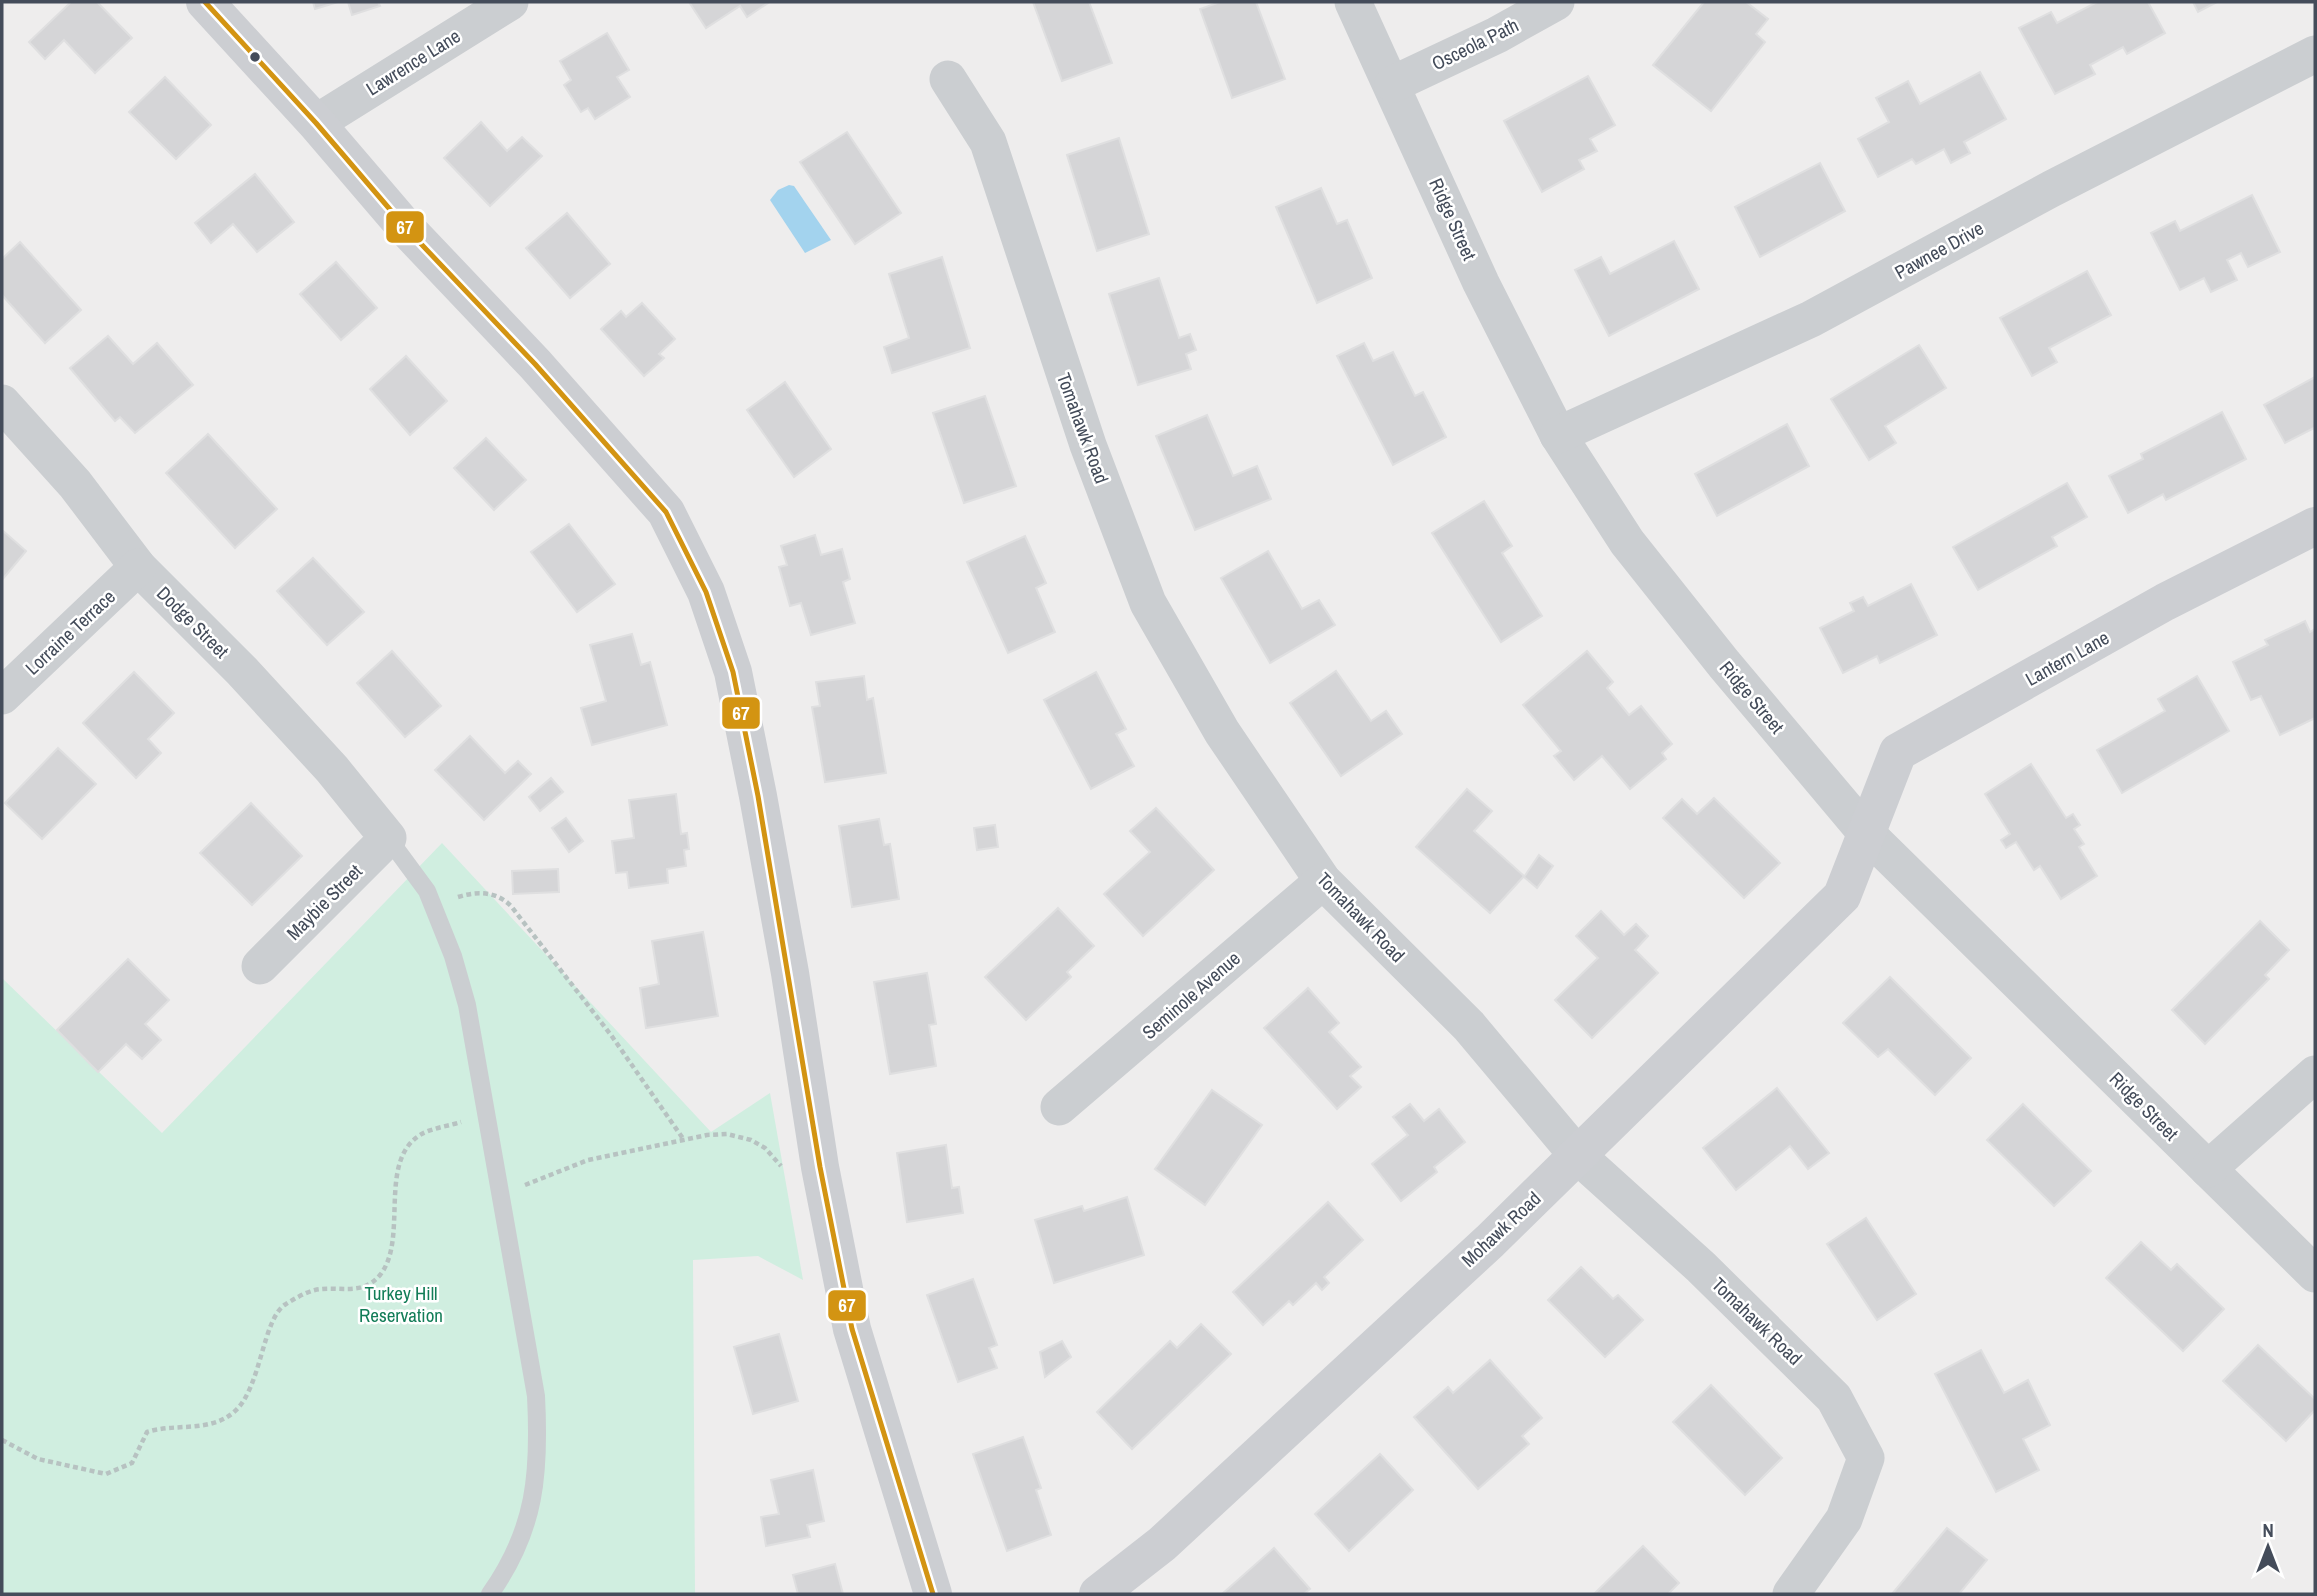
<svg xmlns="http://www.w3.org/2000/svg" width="2317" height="1596" font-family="'Archivo Narrow',sans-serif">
<rect width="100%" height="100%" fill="#eeeded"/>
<polygon fill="#d0eee0" points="442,843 711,1132 770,1093 803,1280 758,1256 693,1260 695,1594 2,1594 2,978 162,1133"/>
<polygon fill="#a3d3ee" points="789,185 794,186 831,240 805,253 770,200 778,190"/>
<g fill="#d5d5d7" stroke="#dfdfe0" stroke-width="2">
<polygon points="71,2 97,2 132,38 95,73 64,40 45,59 29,42"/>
<polygon points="313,2 338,2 315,9"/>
<polygon points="348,2 378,2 380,6 352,15"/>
<polygon points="689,2 767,2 768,3 747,17 740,6 706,28"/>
<polygon points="1033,2 1089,2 1112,63 1062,81"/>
<polygon points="1220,2 1256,2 1285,79 1232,98 1200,9"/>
<polygon points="1704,2 1746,2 1768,19 1756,34 1765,42 1711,111 1653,65"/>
<polygon points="2097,2 2148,2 2165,33 2127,54 2123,47 2090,65 2095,74 2055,94 2019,28 2051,12 2057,23"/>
<polygon points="2193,2 2217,2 2198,12"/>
<polygon points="607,33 629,70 617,77 630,97 595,119 588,108 581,112 564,85 571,80 560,61"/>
<polygon points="1980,72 2006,119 1964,142 1970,153 1951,163 1944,149 1916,164 1912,159 1878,177 1858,139 1889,122 1876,98 1908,81 1920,104"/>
<polygon points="1588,76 1615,125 1590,139 1597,151 1579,160 1584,169 1542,192 1504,121"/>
<polygon points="165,77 211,125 176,159 129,112"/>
<polygon points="481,122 507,151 522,137 542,156 490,206 444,158"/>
<polygon points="847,132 901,213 855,244 800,162"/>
<polygon points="1119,138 1149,234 1097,251 1067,155"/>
<polygon points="1820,163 1845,211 1760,257 1735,207"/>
<polygon points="255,174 294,222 257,252 233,224 211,243 195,223"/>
<polygon points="1321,188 1337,224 1347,220 1372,278 1317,303 1276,207"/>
<polygon points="2252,195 2280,252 2248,267 2241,253 2227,260 2237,280 2211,292 2204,278 2180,290 2151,233 2175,221 2180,231"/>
<polygon points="567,213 610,264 570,298 526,248"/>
<polygon points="1674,241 1699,289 1609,336 1575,270 1601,257 1610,274"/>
<polygon points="20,242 81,310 45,343 2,295 2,259"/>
<polygon points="942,257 970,348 892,373 884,347 909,338 889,274"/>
<polygon points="336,262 377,308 341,340 300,294"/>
<polygon points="2087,271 2111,315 2049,348 2057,362 2032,376 2000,318"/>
<polygon points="1159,278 1179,338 1190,334 1196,350 1186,354 1191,369 1138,385 1109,294"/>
<polygon points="642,303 675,339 659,354 664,358 644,376 601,329 621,311 626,317"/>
<polygon points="108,336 133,364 157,343 193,385 135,433 120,417 115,421 70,368"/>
<polygon points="1364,343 1373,361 1393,352 1415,396 1423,392 1446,437 1393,465 1337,356"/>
<polygon points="1919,345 1946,388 1885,426 1896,443 1869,460 1831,399"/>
<polygon points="406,356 447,401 410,435 370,389"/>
<polygon points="2315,377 2315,431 2314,428 2285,443 2264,405"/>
<polygon points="785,382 831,449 794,477 747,410"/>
<polygon points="985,396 1016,486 964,503 933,413"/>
<polygon points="2222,412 2246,459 2166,500 2163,494 2128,513 2109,476 2143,459 2141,454"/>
<polygon points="1207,415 1233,476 1257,466 1271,499 1195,530 1156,436"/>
<polygon points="1787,424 1809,466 1717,516 1695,474"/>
<polygon points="208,434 277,509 235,548 166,473"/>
<polygon points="486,438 526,480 494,510 454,468"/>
<polygon points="2067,483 2087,517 2052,537 2057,546 1978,590 1953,547"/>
<polygon points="1484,501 1512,546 1502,553 1542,616 1501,642 1432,533"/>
<polygon points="569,524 615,584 577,612 531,552"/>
<polygon points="2,530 26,551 2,580"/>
<polygon points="815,535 821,555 842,549 850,579 843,582 855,623 811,635 801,603 790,606 779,567 787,565 781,546"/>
<polygon points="1025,536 1046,583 1036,588 1055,632 1008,653 967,562"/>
<polygon points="1268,551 1302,609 1319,600 1335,625 1270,663 1221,578"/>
<polygon points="313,558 364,612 327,645 277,591"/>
<polygon points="1911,584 1937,635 1880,663 1877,656 1843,673 1820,628 1854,611 1850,603 1863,597 1868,606"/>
<polygon points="2305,621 2310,632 2315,629 2315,718 2280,735 2261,696 2251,700 2233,662 2268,645 2265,640"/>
<polygon points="632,634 641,665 650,662 667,725 592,745 581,708 606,701 590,645"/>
<polygon points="392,651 441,706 405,737 357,683"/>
<polygon points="1587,651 1613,682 1607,688 1629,715 1641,706 1672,744 1662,753 1666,759 1630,789 1602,756 1574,780 1554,756 1561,751 1523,705"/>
<polygon points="1336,671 1371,721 1386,711 1402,734 1341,776 1290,703"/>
<polygon points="134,672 174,713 148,739 161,753 136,778 83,723"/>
<polygon points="1096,672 1126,729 1116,734 1134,766 1091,789 1044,700"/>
<polygon points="864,676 867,700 873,698 886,773 825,782 812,707 820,706 816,682"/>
<polygon points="2197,676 2229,731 2122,793 2097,750 2165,711 2158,699"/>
<polygon points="470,736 505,773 518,761 531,774 484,820 435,770"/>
<polygon points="58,748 96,784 42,839 5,803"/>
<polygon points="2031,764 2066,818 2073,814 2080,825 2074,829 2084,844 2079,847 2097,876 2061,899 2040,866 2034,870 2016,842 2006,848 2001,840 2010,834 1985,794"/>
<polygon points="551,778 563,792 540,811 529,797"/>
<polygon points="1467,789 1492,811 1474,831 1524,876 1490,913 1416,847"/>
<polygon points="676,794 681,834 687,833 689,849 684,850 686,866 667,869 668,883 629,888 627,872 616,873 612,841 634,838 629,800"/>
<polygon points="1714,798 1780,863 1744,898 1663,818 1682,799 1697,814"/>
<polygon points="251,803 302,856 252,905 200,853"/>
<polygon points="1156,808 1214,870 1143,936 1104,894 1150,852 1130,831"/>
<polygon points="566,818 583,841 569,852 552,828"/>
<polygon points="879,819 884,845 890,844 899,899 852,907 839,826"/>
<polygon points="995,825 998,847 977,850 974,828"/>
<polygon points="1539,855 1553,866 1537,888 1524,877"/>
<polygon points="558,869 559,892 513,894 512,871"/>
<polygon points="1058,908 1094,946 1067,972 1071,977 1026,1020 985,977"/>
<polygon points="1601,911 1624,935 1636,924 1648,936 1635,950 1658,973 1592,1038 1555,1000 1598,958 1576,936"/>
<polygon points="2260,921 2289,950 2265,975 2269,979 2205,1044 2172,1010"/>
<polygon points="703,932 718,1016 646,1028 640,988 659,984 652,941"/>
<polygon points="128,959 169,1000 145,1024 161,1040 142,1059 126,1044 98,1072 57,1030"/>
<polygon points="927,973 936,1024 929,1025 936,1066 890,1074 874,982"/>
<polygon points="1890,977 1971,1058 1935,1095 1888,1049 1878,1057 1843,1023"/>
<polygon points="1308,988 1339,1023 1329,1032 1361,1067 1350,1076 1361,1087 1337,1109 1264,1028"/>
<polygon points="1777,1088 1829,1153 1808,1169 1790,1146 1736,1190 1703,1148"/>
<polygon points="1212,1090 1262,1125 1205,1205 1155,1169"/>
<polygon points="1410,1104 1424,1121 1439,1109 1465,1142 1434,1167 1437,1172 1401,1201 1372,1164 1408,1135 1393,1117"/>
<polygon points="2023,1104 2091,1171 2054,1206 1987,1140"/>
<polygon points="946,1145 952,1188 959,1187 963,1213 907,1222 897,1153"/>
<polygon points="1127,1197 1144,1255 1054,1283 1035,1220 1082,1206 1084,1211"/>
<polygon points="1328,1202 1363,1240 1324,1277 1329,1283 1322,1290 1316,1283 1293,1305 1289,1301 1263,1325 1233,1292"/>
<polygon points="1866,1218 1916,1294 1877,1320 1827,1244"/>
<polygon points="2141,1242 2171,1270 2177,1264 2224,1309 2183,1351 2106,1278"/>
<polygon points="1581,1267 1613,1299 1618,1295 1643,1320 1605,1357 1548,1300"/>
<polygon points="973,1279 997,1345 989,1348 997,1368 958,1382 927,1295"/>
<polygon points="1201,1324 1231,1354 1132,1449 1097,1412 1170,1341 1177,1348"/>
<polygon points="779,1334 798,1401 753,1414 734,1347"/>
<polygon points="1062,1341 1071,1357 1045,1377 1040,1352"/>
<polygon points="2258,1345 2315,1399 2315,1410 2286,1441 2223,1381"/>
<polygon points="1981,1350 2004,1393 2028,1380 2050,1425 2023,1439 2039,1470 1996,1492 1935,1374"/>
<polygon points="1490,1360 1542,1418 1522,1436 1529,1444 1478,1489 1414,1417 1448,1387 1453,1393"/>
<polygon points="1711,1385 1782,1458 1745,1495 1673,1422"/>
<polygon points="1023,1437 1041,1488 1036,1490 1051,1535 1007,1551 973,1454"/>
<polygon points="1380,1454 1413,1490 1349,1551 1315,1514"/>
<polygon points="813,1470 824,1521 807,1525 810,1537 766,1546 761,1517 779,1514 771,1480"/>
<polygon points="1947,1528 1987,1560 1959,1594 1892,1594"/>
<polygon points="1643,1546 1679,1583 1668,1594 1594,1594"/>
<polygon points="1274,1548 1310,1589 1304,1594 1222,1594"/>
<polygon points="835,1564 843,1594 798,1594 793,1575"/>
</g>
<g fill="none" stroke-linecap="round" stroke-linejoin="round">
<g stroke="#b7c2c1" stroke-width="4.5" stroke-dasharray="5 3.5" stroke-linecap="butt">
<path d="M458,897C477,891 496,891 511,906L611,1035L684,1140"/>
<polyline points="525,1185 588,1160 707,1135 727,1134 751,1140 765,1148 781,1166"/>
<path d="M2,1440L38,1459L106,1474L132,1463L147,1432C174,1423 210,1433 234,1412C262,1388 262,1318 286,1304C294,1299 306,1292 315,1290C338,1285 362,1297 380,1275C409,1239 377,1162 420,1135C431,1128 449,1126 461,1122"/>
</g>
<path stroke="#cbced1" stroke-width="18" d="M388,838L427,891L453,956L467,1005L536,1396C540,1473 536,1529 490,1594"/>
<g stroke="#cbced1" stroke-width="37">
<polyline points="1353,2 1481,283 1558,435 1627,542 1724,664 1867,834 2315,1274"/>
<polyline points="948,79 988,142 1088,445 1148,603 1222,732 1323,881 1469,1026 1578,1156 1701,1267 1834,1398 1866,1458 1844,1519 1791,1594"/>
<polyline points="1393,84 1497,35 1556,2"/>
<polyline points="316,123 510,2"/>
<polyline points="2,403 75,484 138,567 242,671 332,769 388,838 260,966"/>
<polyline points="1558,435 1811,319 2051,189 2315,54"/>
<polyline points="2,696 138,567"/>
<polyline points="1059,1107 1323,881"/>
<polyline points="2208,1169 2315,1074"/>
</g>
<g stroke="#ccced2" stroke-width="38">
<polyline points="205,2 316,123 405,227 535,364 666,512 706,592 733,672 758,796 790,973 820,1167 852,1329 933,1594"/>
<polyline points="1098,1594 1162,1544 1490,1241 1842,896 1898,752 2165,602 2315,526"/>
</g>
<defs>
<polyline id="bus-1" points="205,2 316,123 405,227 535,364 666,512 706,592 733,672 758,796 820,1167 852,1329 933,1594"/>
</defs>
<use href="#bus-1" stroke="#fff" stroke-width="10"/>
<use href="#bus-1" stroke="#d39412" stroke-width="5"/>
</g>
<circle fill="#444c5a" stroke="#fff" stroke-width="2.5" cx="255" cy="57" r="6"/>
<g text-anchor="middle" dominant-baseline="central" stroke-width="5" stroke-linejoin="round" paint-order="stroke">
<g font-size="19" fill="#444c5a" stroke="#fff">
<text transform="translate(1475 44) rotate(-26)">Osceola Path</text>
<text transform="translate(413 62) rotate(-32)">Lawrence Lane</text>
<text transform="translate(1453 219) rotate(66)">Ridge Street</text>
<text transform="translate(1939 250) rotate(-29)">Pawnee Drive</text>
<text transform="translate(1083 428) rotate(70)">Tomahawk Road</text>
<text transform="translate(193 622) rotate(45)">Dodge Street</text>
<text transform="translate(70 632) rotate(-43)">Lorraine Terrace</text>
<text transform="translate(2067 658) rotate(-29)">Lantern Lane</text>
<text transform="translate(1752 697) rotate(50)">Ridge Street</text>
<text transform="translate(324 902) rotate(-45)">Maybie Street</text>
<text transform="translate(1361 917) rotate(46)">Tomahawk Road</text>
<text transform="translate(1191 995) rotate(-41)">Seminole Avenue</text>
<text transform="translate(2144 1106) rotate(45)">Ridge Street</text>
<text transform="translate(1501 1229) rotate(-43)">Mohawk Road</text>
<text transform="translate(1757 1321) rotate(44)">Tomahawk Road</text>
</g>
<g font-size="19" fill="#137d58" stroke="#fff">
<text x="401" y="1293">Turkey Hill<tspan x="401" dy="22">Reservation</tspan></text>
</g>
</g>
<g stroke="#fff" stroke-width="2.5">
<rect x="385" y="210" width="40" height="34" rx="7" fill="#d39412"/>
<rect x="721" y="696" width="40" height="34" rx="7" fill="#d39412"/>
<rect x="827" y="1289" width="40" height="33" rx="7" fill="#d39412"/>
</g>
<g font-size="19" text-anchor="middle" font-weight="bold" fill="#fff">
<text x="405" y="234">67</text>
<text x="741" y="720">67</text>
<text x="847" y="1312">67</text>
</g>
<rect width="2317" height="1596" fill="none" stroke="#444c5a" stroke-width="7"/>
<g transform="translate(2268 1547)" stroke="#ffffff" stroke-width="5" paint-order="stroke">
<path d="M0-5L12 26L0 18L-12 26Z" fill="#444c5a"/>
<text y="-10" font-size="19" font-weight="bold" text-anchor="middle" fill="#444c5a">N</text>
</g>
</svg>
